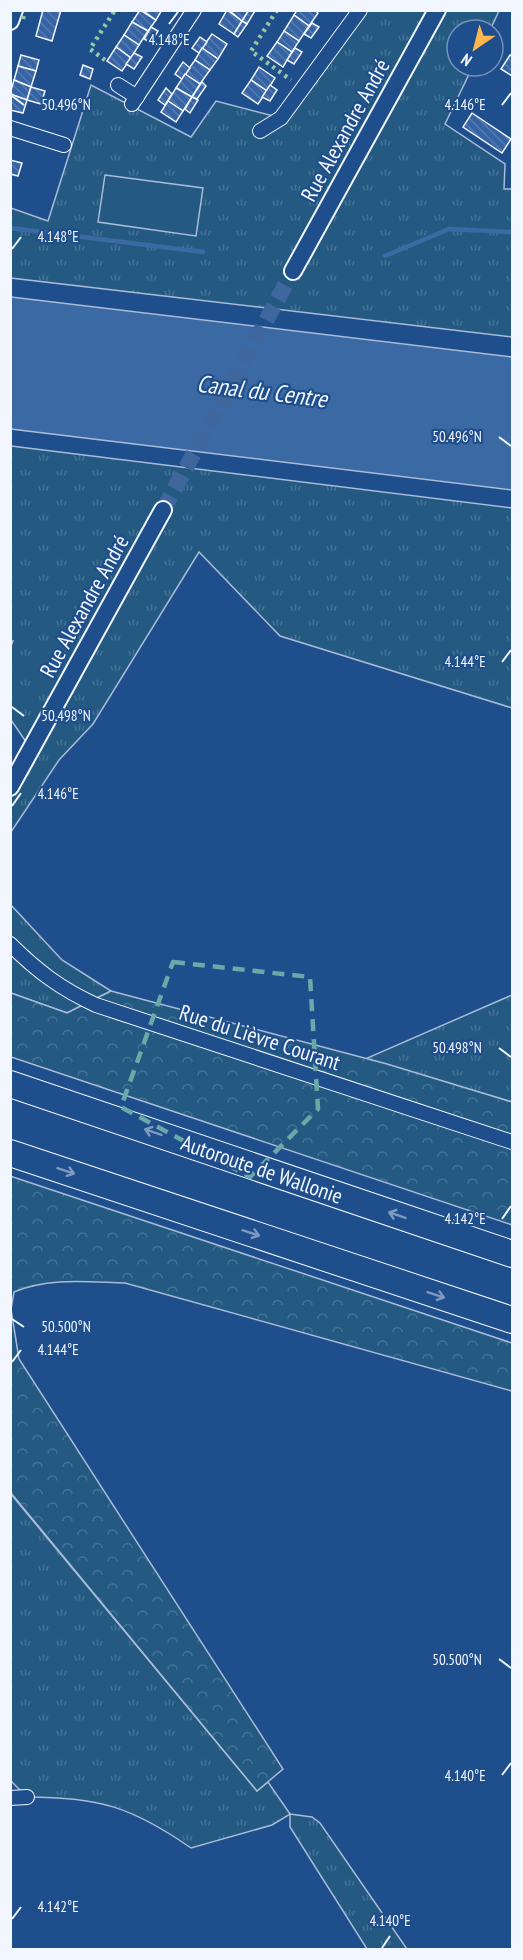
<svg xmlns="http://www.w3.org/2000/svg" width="523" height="1960" font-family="'PT Sans Narrow',sans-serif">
<defs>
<pattern id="grass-tufts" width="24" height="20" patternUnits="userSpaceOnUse" patternTransform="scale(1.5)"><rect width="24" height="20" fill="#245a82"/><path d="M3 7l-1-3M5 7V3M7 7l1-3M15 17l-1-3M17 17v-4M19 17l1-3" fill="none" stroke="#447295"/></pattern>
<pattern id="forest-crowns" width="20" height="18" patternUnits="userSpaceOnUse" patternTransform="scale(1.5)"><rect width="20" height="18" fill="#245a82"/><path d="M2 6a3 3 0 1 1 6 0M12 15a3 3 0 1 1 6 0" fill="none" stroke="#447295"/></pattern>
<pattern id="building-back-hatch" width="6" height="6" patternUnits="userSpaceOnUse" patternTransform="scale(1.5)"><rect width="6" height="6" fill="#3563a3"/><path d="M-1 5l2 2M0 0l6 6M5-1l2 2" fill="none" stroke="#537ab1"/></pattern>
</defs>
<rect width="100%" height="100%" fill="#1f4e8c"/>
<g fill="url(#grass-tufts)" stroke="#a8bbd7" stroke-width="1.5">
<polygon points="360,11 499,11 490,30 457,30 457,66 473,66 445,124 505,164 504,189 512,189 512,337 11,278 11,208 48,221 91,85 191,137 216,101 281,118"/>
<polygon points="11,446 512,508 512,708 280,636 199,552 93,724 59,760 11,832 11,787 31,749 11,720 10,649 13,641 10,640"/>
<polygon points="11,905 62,960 111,991 67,1013 11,993"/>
<polygon points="512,995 512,1102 365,1059"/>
<path d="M10,1493L257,1791L268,1782L290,1814L312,1817L320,1823L407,1949H367L290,1827V1814L272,1825L191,1848C132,1807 99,1797 27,1797L11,1781Z"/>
</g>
<g fill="url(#forest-crowns)" stroke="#a8bbd7" stroke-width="1.5">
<polygon points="111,991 387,1064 512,1102 512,1225 11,1057 11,993 67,1013"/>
<path d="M10,1176L512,1343V1391L125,1283C88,1282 49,1277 14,1292L11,1309L19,1359L283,1769L257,1791L11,1493Z"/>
</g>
<polygon fill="#245a82" stroke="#a8bbd7" stroke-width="1.5" points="105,175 203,188 196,236 98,222"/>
<polygon fill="#3b69a3" stroke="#a8bbd7" stroke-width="1.5" points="11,297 512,357 512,490 11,429"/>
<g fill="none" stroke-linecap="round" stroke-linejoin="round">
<g stroke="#3b69a3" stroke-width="4.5">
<polyline points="10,228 203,252"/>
<polyline points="385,256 449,229 512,232"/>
</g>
</g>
<g fill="url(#building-back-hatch)" stroke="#f2f6ff" stroke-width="1.5">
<polygon points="43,10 61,10 52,41 36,36"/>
<polygon points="140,10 156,20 148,31 132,22"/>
<polygon points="142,10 162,10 156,20"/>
<polygon points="227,10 242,21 234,34 219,24"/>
<polygon points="229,10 249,10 242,21"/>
<polygon points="249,10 255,11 247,24 242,21"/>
<polygon points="297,10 315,10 318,13 309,26 294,15"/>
<polygon points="294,15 309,26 299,41 284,31"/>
<polygon points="242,21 247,24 238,37 234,34"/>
<polygon points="132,22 148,31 139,45 124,35"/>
<polygon points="312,23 319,27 311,38 304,34"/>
<polygon points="151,27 158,31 151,43 144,39"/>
<polygon points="284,31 299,41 292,52 277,42"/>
<polygon points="212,34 227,44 218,59 202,48"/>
<polygon points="124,35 139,45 131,58 116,47"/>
<polygon points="200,37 207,42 199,53 192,48"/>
<polygon points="277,42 292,52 283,67 267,56"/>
<polygon points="116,47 131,58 122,71 107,61"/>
<polygon points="202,48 218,59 210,70 195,60"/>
<polygon points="295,48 302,52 294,64 287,60"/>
<polygon points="134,53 142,57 134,69 126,64"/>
<polygon points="21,55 39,60 36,71 18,66"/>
<polygon points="510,55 512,56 512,76 501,69"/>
<polygon points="195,60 210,70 200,84 185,74"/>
<polygon points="183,62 190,68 182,79 175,74"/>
<polygon points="83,65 93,69 90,79 80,75"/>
<polygon points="18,66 36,71 31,87 14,80"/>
<polygon points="259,67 275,78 267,91 251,80"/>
<polygon points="185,74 200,84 192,97 176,88"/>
<polygon points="14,80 31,87 27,100 10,94"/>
<polygon points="251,80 267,91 258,104 242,93"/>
<polygon points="202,82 206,86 197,99 192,97"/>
<polygon points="270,85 277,90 270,101 262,97"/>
<polygon points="31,87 45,91 41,104 27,100"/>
<polygon points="166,88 172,94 165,105 158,100"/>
<polygon points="176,88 192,97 183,111 168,101"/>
<polygon points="10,94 27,100 23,113 10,110"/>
<polygon points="192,97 198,100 190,113 185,109"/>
<polygon points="168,101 183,111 176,122 161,112"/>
<polygon points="472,113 511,139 502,153 463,127"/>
<polygon points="10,160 22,163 18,176 10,174"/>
</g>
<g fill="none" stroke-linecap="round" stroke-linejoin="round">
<polyline stroke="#3f679d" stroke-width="16" stroke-dasharray="16 8" stroke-linecap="butt" points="163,510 293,271"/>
<defs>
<g id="minor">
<polyline points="118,85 137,97"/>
<polyline points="132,104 194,10"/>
<polyline points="10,128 64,145"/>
<polyline points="260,131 281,118 360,10"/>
<path d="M10,944C37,971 61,989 96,1005L512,1142"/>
<polyline points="10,1798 27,1797"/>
</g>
<g id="tertiary">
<polyline points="10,21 14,10"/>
<polyline points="293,271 437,10"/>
<polyline points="10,787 163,510"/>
</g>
<g id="motorway">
<polyline points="10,1084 512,1254"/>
<polyline points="10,1153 512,1320"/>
</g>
</defs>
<use href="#minor" stroke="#f2f6ff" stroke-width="16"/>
<use href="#tertiary" stroke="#f2f6ff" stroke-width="20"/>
<use href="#motorway" stroke="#f2f6ff" stroke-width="28"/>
<use href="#minor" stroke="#1f4e8c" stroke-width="14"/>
<use href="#tertiary" stroke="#1f4e8c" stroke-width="16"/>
<use href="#motorway" stroke="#1f4e8c" stroke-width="26"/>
<g stroke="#97c8a6" stroke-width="4.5" stroke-dasharray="3 4.5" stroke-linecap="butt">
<polyline points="277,10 251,51 291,80"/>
<polyline points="23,19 25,10"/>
<polyline points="105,60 90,49 115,10"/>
</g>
</g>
<defs><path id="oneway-shaft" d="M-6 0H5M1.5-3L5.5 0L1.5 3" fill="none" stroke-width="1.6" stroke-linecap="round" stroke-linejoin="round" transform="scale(1.5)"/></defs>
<g stroke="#7e9ac0">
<use href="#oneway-shaft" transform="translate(153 1132) rotate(-161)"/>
<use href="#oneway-shaft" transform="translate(66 1171) rotate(18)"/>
<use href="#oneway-shaft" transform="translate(397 1215) rotate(-161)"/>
<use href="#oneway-shaft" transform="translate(251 1233) rotate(18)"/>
<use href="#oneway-shaft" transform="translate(436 1295) rotate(18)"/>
</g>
<path fill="none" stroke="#6aa9a8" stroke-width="4.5" stroke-dasharray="12 8" stroke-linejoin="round" d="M173,962L310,977L318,1109L250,1177L121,1107Z"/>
<path fill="none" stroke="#f2f6ff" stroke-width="2" d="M169,24L178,12M12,96L24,105M502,105L511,93M12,249L21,237M499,437L511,446M502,662L511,650M12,707L24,716M12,806L21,793M499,1048L511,1057M502,1219L511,1206M12,1319L24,1327M12,1362L21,1350M499,1659L511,1668M502,1775L511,1763M12,1919L21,1907M382,1948L390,1936"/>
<g text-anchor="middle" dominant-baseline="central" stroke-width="4.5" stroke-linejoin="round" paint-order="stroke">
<g font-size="22" fill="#f2f6ff" stroke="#1f4e8c">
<text transform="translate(345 130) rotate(-61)">Rue Alexandre André</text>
<text transform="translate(84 606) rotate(-61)">Rue Alexandre André</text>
<text transform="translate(260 1037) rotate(18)">Rue du Lièvre Courant</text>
<text transform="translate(262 1169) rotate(19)">Autoroute de Wallonie</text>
</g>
<g font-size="24" font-style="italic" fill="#f2f6ff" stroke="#1f4e8c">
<text transform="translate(262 391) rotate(7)">Canal du Centre</text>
</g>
</g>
<g font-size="15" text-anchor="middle" fill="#f2f6ff" stroke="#1f4e8c" stroke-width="4.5" stroke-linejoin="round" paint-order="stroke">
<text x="169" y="45">4.148°E</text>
<text x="66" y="110">50.496°N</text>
<text x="465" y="110">4.146°E</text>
<text x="58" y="242">4.148°E</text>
<text x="457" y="442">50.496°N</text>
<text x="465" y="667">4.144°E</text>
<text x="66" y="721">50.498°N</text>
<text x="58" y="799">4.146°E</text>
<text x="457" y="1053">50.498°N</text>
<text x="465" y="1224">4.142°E</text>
<text x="66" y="1332">50.500°N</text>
<text x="58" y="1355">4.144°E</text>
<text x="457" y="1665">50.500°N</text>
<text x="465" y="1781">4.140°E</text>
<text x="58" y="1912">4.142°E</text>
<text x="390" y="1926">4.140°E</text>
</g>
<rect width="523" height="1960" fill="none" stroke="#f2f6ff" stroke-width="24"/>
<g transform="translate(475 48) rotate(215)"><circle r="28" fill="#1f4e8c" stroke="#7391ba" stroke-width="1.5"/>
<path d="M0-4.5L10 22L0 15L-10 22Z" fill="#ffb74d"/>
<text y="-9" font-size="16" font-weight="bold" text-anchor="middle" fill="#f2f6ff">N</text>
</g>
</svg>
